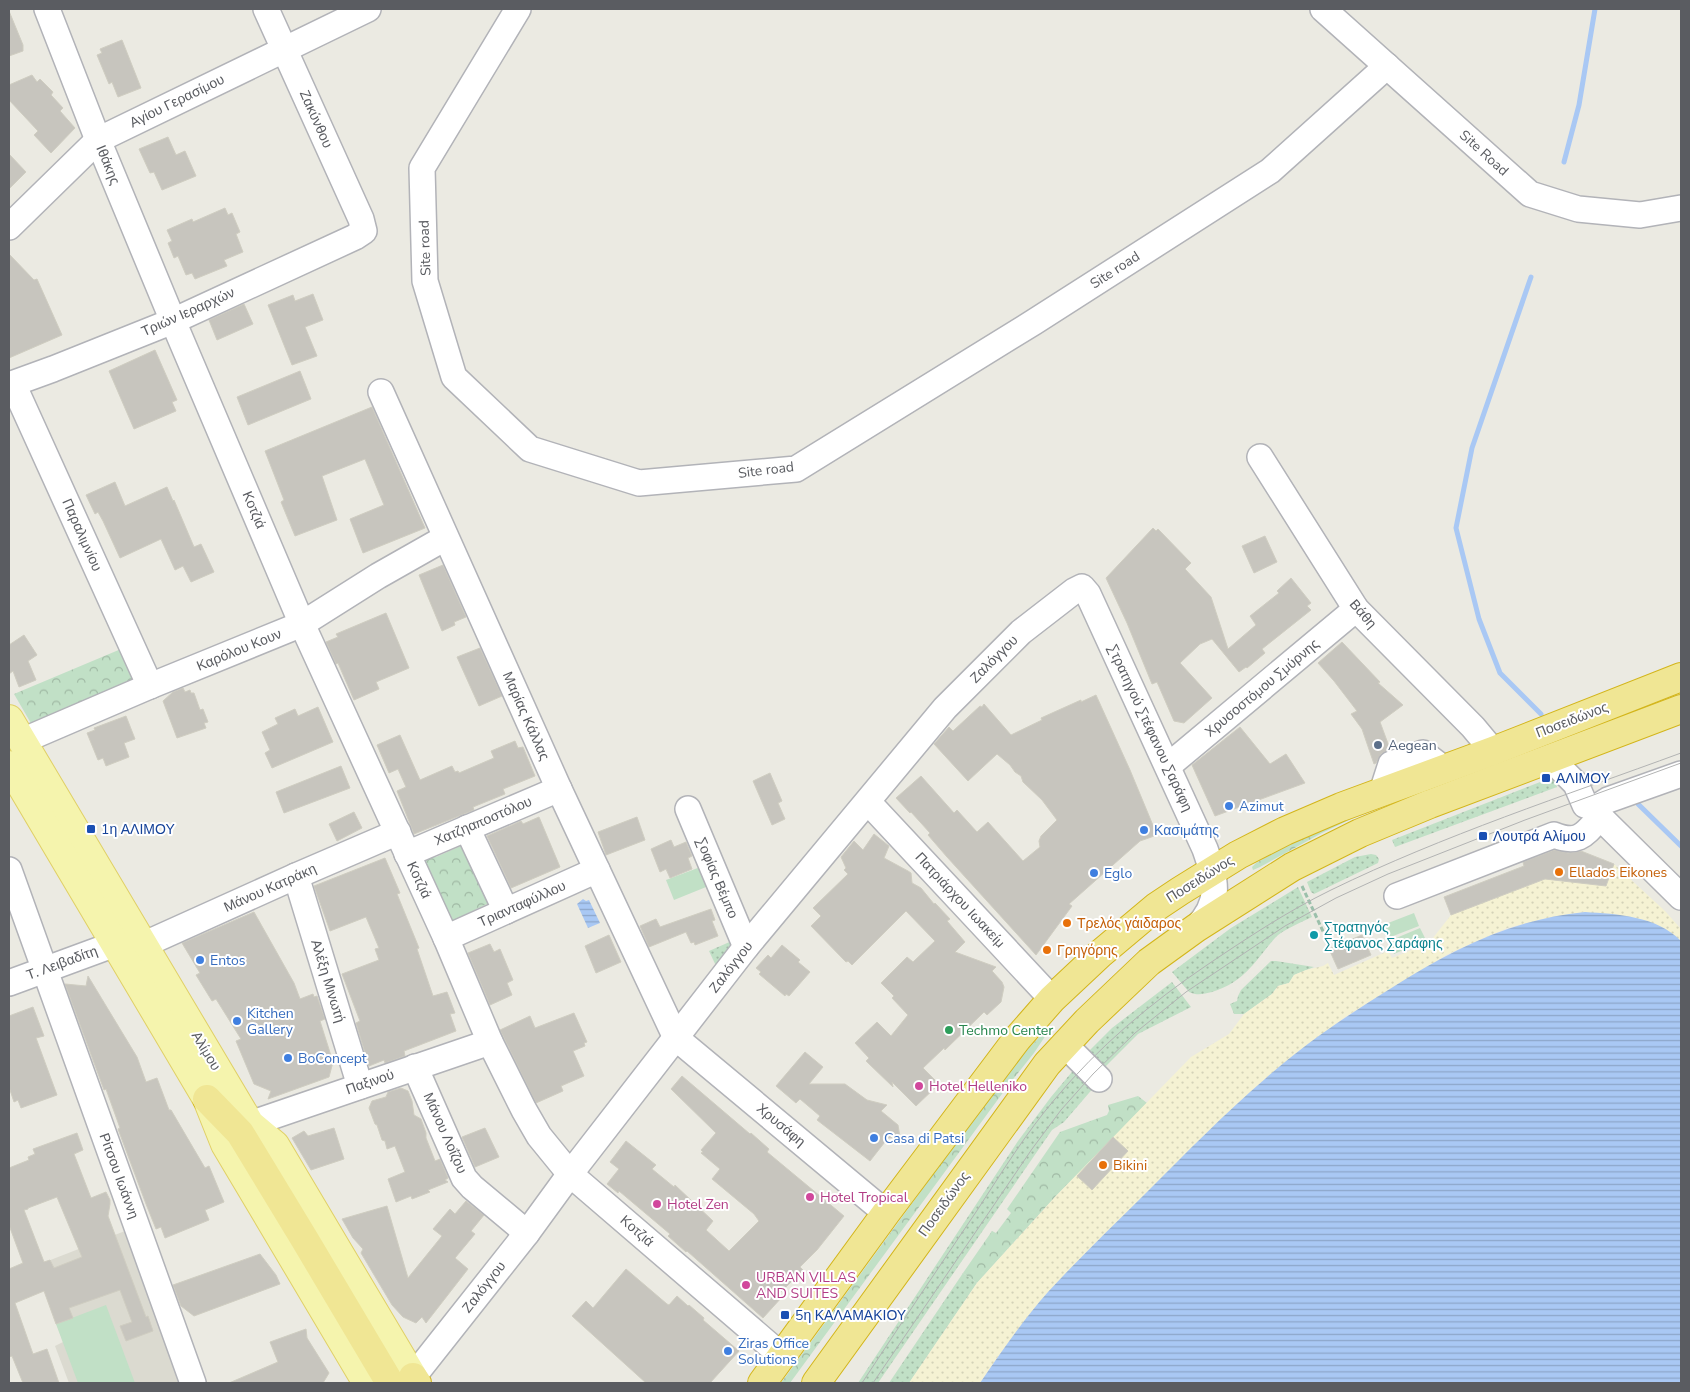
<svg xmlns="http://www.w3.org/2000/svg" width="1690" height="1392" font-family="'Nunito Sans',sans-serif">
<defs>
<pattern id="grass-dots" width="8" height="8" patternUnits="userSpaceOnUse" patternTransform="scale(1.25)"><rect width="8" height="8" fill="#c1e0c6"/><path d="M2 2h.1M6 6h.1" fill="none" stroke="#a0b9a4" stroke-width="1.8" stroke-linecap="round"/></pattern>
<pattern id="forest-crowns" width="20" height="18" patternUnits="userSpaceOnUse" patternTransform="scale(1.25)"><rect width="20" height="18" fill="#c1e0c6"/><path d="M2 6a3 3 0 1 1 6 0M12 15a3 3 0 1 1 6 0" fill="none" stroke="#a0b9a4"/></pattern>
<pattern id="sand-dots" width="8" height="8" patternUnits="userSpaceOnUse" patternTransform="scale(1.25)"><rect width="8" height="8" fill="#f5f2d3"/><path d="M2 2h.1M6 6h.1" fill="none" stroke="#d4d2b8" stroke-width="1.8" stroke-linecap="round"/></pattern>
<pattern id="water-rules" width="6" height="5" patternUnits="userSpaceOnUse" patternTransform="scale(1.25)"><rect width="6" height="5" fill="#a9c8f4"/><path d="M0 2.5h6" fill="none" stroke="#8da6c9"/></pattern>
</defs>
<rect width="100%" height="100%" fill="#ebeae2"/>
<polygon fill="#dbdad0" points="125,1231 180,1383 69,1383 55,1346 63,1342 35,1266"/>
<g fill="url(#grass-dots)">
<polygon points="1553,777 1557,787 1395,847 1392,840"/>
<polygon points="1371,854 1376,855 1379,859 1378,863 1314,894 1311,892 1307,882 1355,857"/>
<path d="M1298,887L1312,917C1302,922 1282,930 1275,938C1253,963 1246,981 1212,992C1204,994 1197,996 1189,992L1172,972L1231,928Z"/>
<polygon points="734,940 736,943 717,968 709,951"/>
<polygon points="1271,961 1276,961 1314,967 1294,975 1289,983 1278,986 1272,994 1244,1014 1234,1014 1230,1004 1237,1001 1238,996 1241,990"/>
<polygon points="1172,982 1191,1007 1138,1034 1104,1068 1088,1052 1112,1028"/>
<polygon points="1076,1067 1095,1086 1064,1122 1052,1130 878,1383 858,1383 1018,1141 1051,1097"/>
<polygon points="963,1273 977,1283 909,1383 889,1383"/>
</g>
<g fill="url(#forest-crowns)">
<polygon points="121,649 136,682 32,725 14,694"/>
<path d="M1368,811L1322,833L1260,867L1253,870L1252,867L1256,863C1292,842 1329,825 1368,811Z"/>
<polygon points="465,844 491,902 450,922 422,859 430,854 436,857"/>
<polygon points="1046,1030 1048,1032 1034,1053 1010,1083 790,1383 781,1383 1002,1080 1028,1049"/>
<polygon points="1138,1096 1147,1103 1055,1197 977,1283 963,1273 992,1231 996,1233 1011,1213 1007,1209 1060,1132 1107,1115 1109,1111 1108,1105"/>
</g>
<polygon fill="url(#sand-dots)" points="1614,864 1665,911 1681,929 1681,941 1664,928 1585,912 1551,917 1507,928 1448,954 1345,1017 1266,1078 1236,1105 1047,1293 1002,1351 980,1383 909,1383 977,1283 1055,1197 1191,1057 1229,1034 1244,1014 1272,994 1278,986 1289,983 1294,975 1306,970 1323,966 1328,963 1334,975 1388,951 1392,958 1429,943 1451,915 1545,879 1606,886"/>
<g fill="#c1e0c6">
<polygon points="703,866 711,885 674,900 666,880"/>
<polygon points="1414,913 1419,926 1388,938 1383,925"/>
<polygon points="1420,928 1426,940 1394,954 1389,941"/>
<polygon points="106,1305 135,1383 78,1383 56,1324"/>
</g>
<g fill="url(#water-rules)">
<polygon points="583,899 586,901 589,900 600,923 588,928 577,904"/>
<path d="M1585,912C1617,914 1657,916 1681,941V1383H980C1001,1352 1023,1320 1048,1292C1080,1257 1115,1224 1148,1191C1186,1153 1224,1114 1265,1079C1304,1044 1348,1015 1393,987C1453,949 1513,919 1585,912Z"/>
</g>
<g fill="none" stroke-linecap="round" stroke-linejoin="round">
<g stroke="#a9c8f4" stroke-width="5">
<polyline points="1564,162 1579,105 1595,9"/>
<polyline points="1531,277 1472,448 1456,528 1479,619 1500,673 1541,714"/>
<polyline points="1638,804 1681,846"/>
</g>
</g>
<g fill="#c7c5be" stroke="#cfcdc1" fill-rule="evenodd">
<polygon points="9,11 23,45 23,51 9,56"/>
<polygon points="122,40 141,88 118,97 112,82 109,84 97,55 102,53 100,49"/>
<polygon points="32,75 37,82 40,79 53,92 51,95 63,108 60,111 75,128 51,153 34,135 38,131 9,100 9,85"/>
<polygon points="168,137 176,155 185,151 196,176 162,190 154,172 150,173 139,149"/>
<polygon points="9,154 26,172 9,189"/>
<polygon points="225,208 228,215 232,213 240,232 236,234 243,252 224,260 227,266 195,279 192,273 186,275 178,256 174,258 168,243 172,241 167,230 192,219 193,222"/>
<polygon points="9,254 34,280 37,279 62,335 9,358"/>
<polygon points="313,294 323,320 305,327 317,356 292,365 268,305 293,295 295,301"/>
<polygon points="244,304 253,324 217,340 209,320"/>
<polygon points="155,350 177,400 172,402 176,411 134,429 109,371"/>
<polygon points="300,371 311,399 248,425 237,397"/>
<polygon points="372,407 425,528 363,553 350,519 384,505 365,459 322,476 337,520 295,536 281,502 284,500 265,451"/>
<polygon points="115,482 125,506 167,487 173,501 174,500 194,547 201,544 214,572 191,582 183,566 175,570 161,539 120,558 103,521 98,512 95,514 86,495"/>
<polygon points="1153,528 1156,531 1158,529 1191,563 1185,569 1211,597 1228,649 1256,625 1250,616 1279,593 1277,591 1291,578 1311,603 1307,606 1311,610 1262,649 1265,653 1247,668 1246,667 1239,672 1212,639 1200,644 1180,663 1212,698 1184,723 1174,721 1157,682 1152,684 1127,623 1106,578"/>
<polygon points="1265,536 1277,562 1254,573 1242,546"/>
<polygon points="443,565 466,617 454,622 455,625 442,631 419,575"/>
<polygon points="386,613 409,668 376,682 379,689 354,700 338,663 336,664 326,642 338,637 336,634"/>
<polygon points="24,635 37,655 28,661 36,680 19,687 13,671 9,674 9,645"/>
<polygon points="1342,642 1380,682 1378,683 1403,705 1380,722 1390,749 1381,754 1376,763 1374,764 1362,729 1351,714 1357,711 1334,681 1318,663"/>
<polygon points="480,648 502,696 479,706 457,657"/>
<polygon points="183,688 185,692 190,690 191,693 194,693 200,710 203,709 208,722 204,723 206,728 177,738 163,701 173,692"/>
<polygon points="1096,695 1130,770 1157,835 1140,841 1069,904 1072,906 1036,955 947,857 928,835 930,833 911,812 910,813 896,798 921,776 954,813 957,810 977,832 988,822 1023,861 1040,847 1039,841 1041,836 1057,820 1042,800 1023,782 1021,776 1015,772 1010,765 997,754 968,781 934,744 949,727 953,731 980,706 982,707 984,704 1011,735 1042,720 1041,718 1081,700 1081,702"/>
<polygon points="318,707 333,742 272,768 265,753 270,750 262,732 278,724 275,718 295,709 298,716"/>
<polygon points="126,716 135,739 124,743 129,757 106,766 103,758 98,760 87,733 95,730 94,728"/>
<polygon points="1240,727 1270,764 1286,754 1305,783 1215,816 1192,765"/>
<polygon points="400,735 420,780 452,766 455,772 458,771 459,773 494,758 491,751 515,741 518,748 523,747 535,776 503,789 505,794 473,807 474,810 414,834 397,791 406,787 398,769 389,773 377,745"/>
<polygon points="341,766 350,788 284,813 276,792"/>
<polygon points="770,773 782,801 778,803 785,819 772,825 753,781"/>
<polygon points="354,812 362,828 337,841 329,824"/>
<polygon points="539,817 560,867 511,888 487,836 521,821 523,824"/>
<polygon points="637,817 645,840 606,855 598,832"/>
<polygon points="874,834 889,846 884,858 908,871 911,873 912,883 921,888 934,904 935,903 950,919 947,921 965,942 955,952 996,967 992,971 1002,982 1004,987 1001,1002 987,1015 984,1012 945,1050 944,1048 923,1068 939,1084 916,1106 892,1082 893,1087 866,1061 869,1058 855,1043 877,1022 891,1036 908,1015 892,998 894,996 881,983 907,957 913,962 935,941 906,911 852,965 848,961 846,962 811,926 821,916 813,908 848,874 844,870 846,868 841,857 854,841 863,850"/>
<polygon points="671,840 674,847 686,842 692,856 688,858 692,869 670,878 666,869 660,872 651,849"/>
<polygon points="1554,850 1568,853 1581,851 1614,864 1606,886 1545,879 1451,915 1444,897 1524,866 1523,862"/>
<polygon points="385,858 400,893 397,894 419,948 417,949 433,996 447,992 455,1013 450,1014 456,1031 404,1051 405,1056 385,1063 384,1060 369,1066 356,1023 360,1021 342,974 379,960 375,949 379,948 366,917 330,931 314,886"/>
<polygon points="711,909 715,920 712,921 718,936 695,945 694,942 691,943 686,932 649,947 640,926 656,919 660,927"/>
<polygon points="254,912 294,983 300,999 313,994 314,997 317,996 325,1019 320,1021 333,1062 329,1077 268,1099 271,1091 254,1084 236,1041 241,1039 216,999 212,1001 196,975 200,973 182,943"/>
<polygon points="609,935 621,962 596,973 585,946"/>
<polygon points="1362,935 1371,955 1338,969 1329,949"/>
<polygon points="490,944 494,952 500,949 513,980 507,983 512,995 490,1005 468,953"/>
<polygon points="782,945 800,960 798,962 810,972 789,996 786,994 785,996 759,974 761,972 756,968 768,955 771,958"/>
<polygon points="88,976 137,1057 146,1082 157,1078 169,1110 171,1110 205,1168 209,1166 224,1202 205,1210 209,1220 165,1238 161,1227 156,1229 146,1204 118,1129 120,1128 106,1089 104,1090 65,984 86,986"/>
<polygon points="33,1007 44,1036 36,1038 57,1095 21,1108 18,1100 14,1102 9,1087 9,1016"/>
<polygon points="574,1013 587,1042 584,1043 585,1046 573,1051 584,1076 561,1086 563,1091 536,1103 500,1030 530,1016 535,1028"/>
<polygon points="805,1052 823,1067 809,1084 845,1084 867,1100 887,1105 881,1111 898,1125 900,1137 888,1138 870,1161 817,1120 820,1116 800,1099 796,1103 776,1086"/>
<polygon points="682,1076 750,1134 751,1133 769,1149 767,1152 844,1216 817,1250 800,1267 803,1270 779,1294 782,1297 763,1318 687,1251 686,1252 668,1236 670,1234 619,1191 618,1193 607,1184 619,1169 610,1162 626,1141 656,1165 652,1169 674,1187 675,1185 713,1221 706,1230 729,1251 759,1221 754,1214 712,1179 720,1169 701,1153 703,1152 701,1150 716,1133 671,1089"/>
<polygon points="401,1088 408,1091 412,1101 414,1115 421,1119 426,1133 426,1138 435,1161 440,1159 448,1178 445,1180 448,1182 428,1190 430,1192 412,1199 411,1196 396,1202 388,1179 405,1172 395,1146 387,1149 385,1141 382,1140 377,1125 375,1124 369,1108 372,1101 386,1097 388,1092"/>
<polygon points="334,1128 344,1159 311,1170 292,1138 304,1131 308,1136"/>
<polygon points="485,1128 499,1157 475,1167 462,1137"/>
<path d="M77,1133L83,1150L74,1154L91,1198L106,1192L110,1200V1204L108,1216L146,1317L148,1316L153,1331L126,1341L120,1326L132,1322L120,1290L69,1308L73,1318L56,1324L44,1291L15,1303L33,1354L47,1349L59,1383H23L12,1356L9,1357V1269L23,1263L9,1225V1168L29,1160L28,1157L35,1154L33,1149ZM57,1197L82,1257L54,1268L50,1260L44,1262L24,1210L28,1209V1208Z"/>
<polygon points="1113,1137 1128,1151 1092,1190 1077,1176"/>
<polygon points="466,1201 484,1215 471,1231 475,1234 455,1258 468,1269 426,1323 422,1317 416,1323 403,1317 392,1305 361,1253 363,1249 353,1238 342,1219 387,1206 408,1278 442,1236 433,1229 450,1209 455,1214"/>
<polygon points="260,1254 276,1275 280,1284 194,1316 181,1306 173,1285"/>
<polygon points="626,1269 667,1304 669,1305 677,1296 688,1306 689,1305 704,1318 703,1320 739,1351 710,1383 646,1383 572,1316 586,1301 593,1308"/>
<polygon points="306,1329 307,1338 329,1373 323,1383 229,1383 278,1362 270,1342"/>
</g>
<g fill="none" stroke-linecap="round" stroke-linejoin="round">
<defs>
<g id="minor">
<polyline points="47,9 98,140 173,321 302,624 446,938 490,1042 524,1110 539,1136 570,1174 782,1356"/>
<polyline points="518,9 422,168 425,281 454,377 530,449 639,483 796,469 1034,322 1270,171 1387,66"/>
<polyline points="1323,9 1530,194 1578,209 1640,215 1681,208"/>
<polyline points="9,227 98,140 368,9"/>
<polyline points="13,384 150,686"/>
<polyline points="9,385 53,369 173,321 355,237 364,231 361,219 266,9"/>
<polyline points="381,392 559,789 676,1038 886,1213"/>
<polyline points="1260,457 1356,609 1473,727 1493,751"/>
<polyline points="22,741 150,686 302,624 378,576 445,538"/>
<polyline points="1168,766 1356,609"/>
<polyline points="1562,770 1576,784 1585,805 1598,809"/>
<polyline points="1681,774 1608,800 1600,805 1598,809 1600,817 1681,897"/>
<polyline points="1382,792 1391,764 1423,753 1444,769"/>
<polyline points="868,802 1052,999"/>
<polyline points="688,809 746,947"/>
<polyline points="467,828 506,911"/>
<polyline points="407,854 559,789"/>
<polyline points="9,870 193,1383"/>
<polyline points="296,876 360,1086"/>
<path d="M1397,896L1554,835C1579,845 1585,834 1600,817"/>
<polyline points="446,938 597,870"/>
<polyline points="143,945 296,876 398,832"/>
<polyline points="9,983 115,944"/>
<polyline points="1065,1045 1099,1079"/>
<polyline points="415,1067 464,1178 472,1187 527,1233"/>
<polyline points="250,1124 490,1042"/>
<path d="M413,1377L527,1233L570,1174L746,947L945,708L1021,632L1074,591L1082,587L1088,594L1205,849C1216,880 1222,902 1196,928"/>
</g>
<g id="major">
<polyline points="9,719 250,1124 275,1145 413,1377"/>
<polyline points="9,765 207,1099 225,1144 367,1383"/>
</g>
<g id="highway">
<polyline points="207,1099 240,1133 305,1240 390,1383"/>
<polyline points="413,1377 417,1383"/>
<polyline points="762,1383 886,1213 1017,1039 1052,999 1100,954 1156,907 1180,891 1238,855 1285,831 1341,807 1493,751 1681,677"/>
<polyline points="816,1383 1047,1064 1087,1021 1149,962 1196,928 1292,867 1360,833 1430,804 1681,709"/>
</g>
</defs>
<use href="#minor" stroke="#b2b3b8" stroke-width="28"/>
<use href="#major" stroke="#e0d066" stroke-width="30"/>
<use href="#highway" stroke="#d3b51a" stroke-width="30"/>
<polyline stroke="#9bc0ab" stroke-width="3" stroke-dasharray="5 2.5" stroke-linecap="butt" points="1302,886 1328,942"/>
<use href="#minor" stroke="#fff" stroke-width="25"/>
<use href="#major" stroke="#f5f4ad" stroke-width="28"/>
<use href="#highway" stroke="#f0e694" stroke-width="28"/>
<g stroke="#b2b3b3" stroke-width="1">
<path d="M862,1383C900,1325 939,1267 978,1209C1002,1172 1026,1133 1055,1099C1098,1047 1152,1002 1207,965C1247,938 1288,911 1331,890C1444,835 1564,796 1681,753"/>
<polyline points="873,1383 1032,1149 1061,1110 1093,1074 1135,1033 1186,992 1285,926 1336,898 1388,874 1525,820 1681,763"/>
</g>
</g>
<circle fill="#5c6f8a" stroke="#fff" stroke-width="2" cx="1378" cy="745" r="5"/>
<g fill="#1a4fb4" stroke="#fff" stroke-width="2">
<rect x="1541" y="773" width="10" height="10" rx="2.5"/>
<rect x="86" y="824" width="10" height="10" rx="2.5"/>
<rect x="1478" y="831" width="10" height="10" rx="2.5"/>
<rect x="780" y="1310" width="10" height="10" rx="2.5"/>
</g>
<g fill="#3f7fe0" stroke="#fff" stroke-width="2">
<circle cx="1229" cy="806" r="5"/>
<circle cx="1144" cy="830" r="5"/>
<circle cx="1094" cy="873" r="5"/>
<circle cx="200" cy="960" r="5"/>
<circle cx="237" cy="1021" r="5"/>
<circle cx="288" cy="1058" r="5"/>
<circle cx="874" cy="1138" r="5"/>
<circle cx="728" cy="1351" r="5"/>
</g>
<g fill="#e8710a" stroke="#fff" stroke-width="2">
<circle cx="1559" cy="872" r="5"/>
<circle cx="1067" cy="923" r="5"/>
<circle cx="1047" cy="950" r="5"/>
<circle cx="1103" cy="1165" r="5"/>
</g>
<circle fill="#0f9aa8" stroke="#fff" stroke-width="2" cx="1314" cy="935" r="5"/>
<circle fill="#2e9e5b" stroke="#fff" stroke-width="2" cx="949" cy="1030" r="5"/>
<g fill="#d1479c" stroke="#fff" stroke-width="2">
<circle cx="919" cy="1086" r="5"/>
<circle cx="810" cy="1197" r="5"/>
<circle cx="657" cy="1204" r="5"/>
<circle cx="746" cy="1285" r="5"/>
</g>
<g text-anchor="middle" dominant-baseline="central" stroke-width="4" stroke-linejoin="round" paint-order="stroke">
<g font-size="14" fill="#5a5c61" stroke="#fff">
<text transform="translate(177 101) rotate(-26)">Αγίου Γερασίμου</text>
<text transform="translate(316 119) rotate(66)">Ζακύνθου</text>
<text transform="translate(1484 153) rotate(42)">Site Road</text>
<text transform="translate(108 165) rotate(68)">Ιθάκης</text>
<text transform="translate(425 248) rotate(-92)">Site road</text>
<text transform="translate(1115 270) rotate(-33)">Site road</text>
<text transform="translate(188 312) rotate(-24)">Τριών Ιεραρχών</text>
<text transform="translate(766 470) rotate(-7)">Site road</text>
<text transform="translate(254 510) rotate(67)">Κοτζιά</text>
<text transform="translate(82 535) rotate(66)">Παραλιμνίου</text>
<text transform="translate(1363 614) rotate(49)">Βάθη</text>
<text transform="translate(239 650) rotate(-22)">Καρόλου Κουν</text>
<text transform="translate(994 659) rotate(-45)">Ζαλόγγου</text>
<text transform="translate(1262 688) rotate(-40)">Χρυσοστόμου Σμύρνης</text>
<text transform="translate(526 716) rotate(66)">Μαρίας Κάλλας</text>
<text transform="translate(1572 720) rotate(-21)">Ποσειδώνος</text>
<text transform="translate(1150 728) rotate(65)">Στρατηγού Στέφανου Σαράφη</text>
<text transform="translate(483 821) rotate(-23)">Χατζηαποστόλου</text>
<text transform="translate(717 878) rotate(67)">Σοφίας Βέμπο</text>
<text transform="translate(1200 879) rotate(-32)">Ποσειδώνος</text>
<text transform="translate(419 880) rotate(65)">Κοτζιά</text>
<text transform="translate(270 888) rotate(-24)">Μάνου Κατράκη</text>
<text transform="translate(960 900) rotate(47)">Πατριάρχου Ιωακείμ</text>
<text transform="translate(522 904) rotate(-24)">Τριανταφύλλου</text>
<text transform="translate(62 963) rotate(-20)">Τ. Λειβαδίτη</text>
<text transform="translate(731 967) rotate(-52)">Ζαλόγγου</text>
<text transform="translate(328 981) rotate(73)">Αλέξη Μινωτή</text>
<text transform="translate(206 1051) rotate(59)">Αλίμου</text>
<text transform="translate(370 1082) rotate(-19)">Παξινού</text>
<text transform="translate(781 1125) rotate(40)">Χρυσάφη</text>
<text transform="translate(445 1133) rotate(66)">Μάνου Λοΐζου</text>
<text transform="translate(119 1176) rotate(70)">Ρίτσου Ιωάννη</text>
<text transform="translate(944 1204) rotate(-54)">Ποσειδώνος</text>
<text transform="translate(637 1231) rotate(41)">Κοτζιά</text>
<text transform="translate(484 1287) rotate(-52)">Ζαλόγγου</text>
</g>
<g font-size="14" fill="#4e5e75" stroke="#fff" text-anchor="start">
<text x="1388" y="745">Aegean</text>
</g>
<g font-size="14" fill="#164399" stroke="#fff" text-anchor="start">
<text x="1556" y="778">ΑΛΙΜΟΥ</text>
<text x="101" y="829">1η ΑΛΙΜΟΥ</text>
<text x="1493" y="836">Λουτρά Αλίμου</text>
<text x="795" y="1315">5η ΚΑΛΑΜΑΚΙΟΥ</text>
</g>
<g font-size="14" fill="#366cbe" stroke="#fff" text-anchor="start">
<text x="1239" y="806">Azimut</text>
<text x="1154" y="830">Κασιμάτης</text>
<text x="1104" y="873">Eglo</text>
<text x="210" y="960">Entos</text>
<text x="247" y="1013">Kitchen<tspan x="247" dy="16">Gallery</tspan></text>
<text x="298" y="1058">BoConcept</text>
<text x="884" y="1138">Casa di Patsi</text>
<text x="738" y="1343">Ziras Office<tspan x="738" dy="16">Solutions</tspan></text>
</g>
<g font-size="14" fill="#c56008" stroke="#fff" text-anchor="start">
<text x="1569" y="872">Ellados Eikones</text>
<text x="1077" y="923">Τρελός γάιδαρος</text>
<text x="1057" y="950">Γρηγόρης</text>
<text x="1113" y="1165">Bikini</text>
</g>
<g font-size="14" fill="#0d838f" stroke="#fff" text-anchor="start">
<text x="1324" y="927">Στρατηγός<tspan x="1324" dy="16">Στέφανος Σαράφης</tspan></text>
</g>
<g font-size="14" fill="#27864d" stroke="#fff" text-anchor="start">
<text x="959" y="1030">Techmo Center</text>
</g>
<g font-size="14" fill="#b23c85" stroke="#fff" text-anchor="start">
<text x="929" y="1086">Hotel Helleniko</text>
<text x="820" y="1197">Hotel Tropical</text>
<text x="667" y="1204">Hotel Zen</text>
<text x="756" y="1277">URBAN VILLAS<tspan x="756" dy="16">AND SUITES</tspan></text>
</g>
</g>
<rect width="1690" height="1392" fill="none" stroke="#5a5c61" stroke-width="20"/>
</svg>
